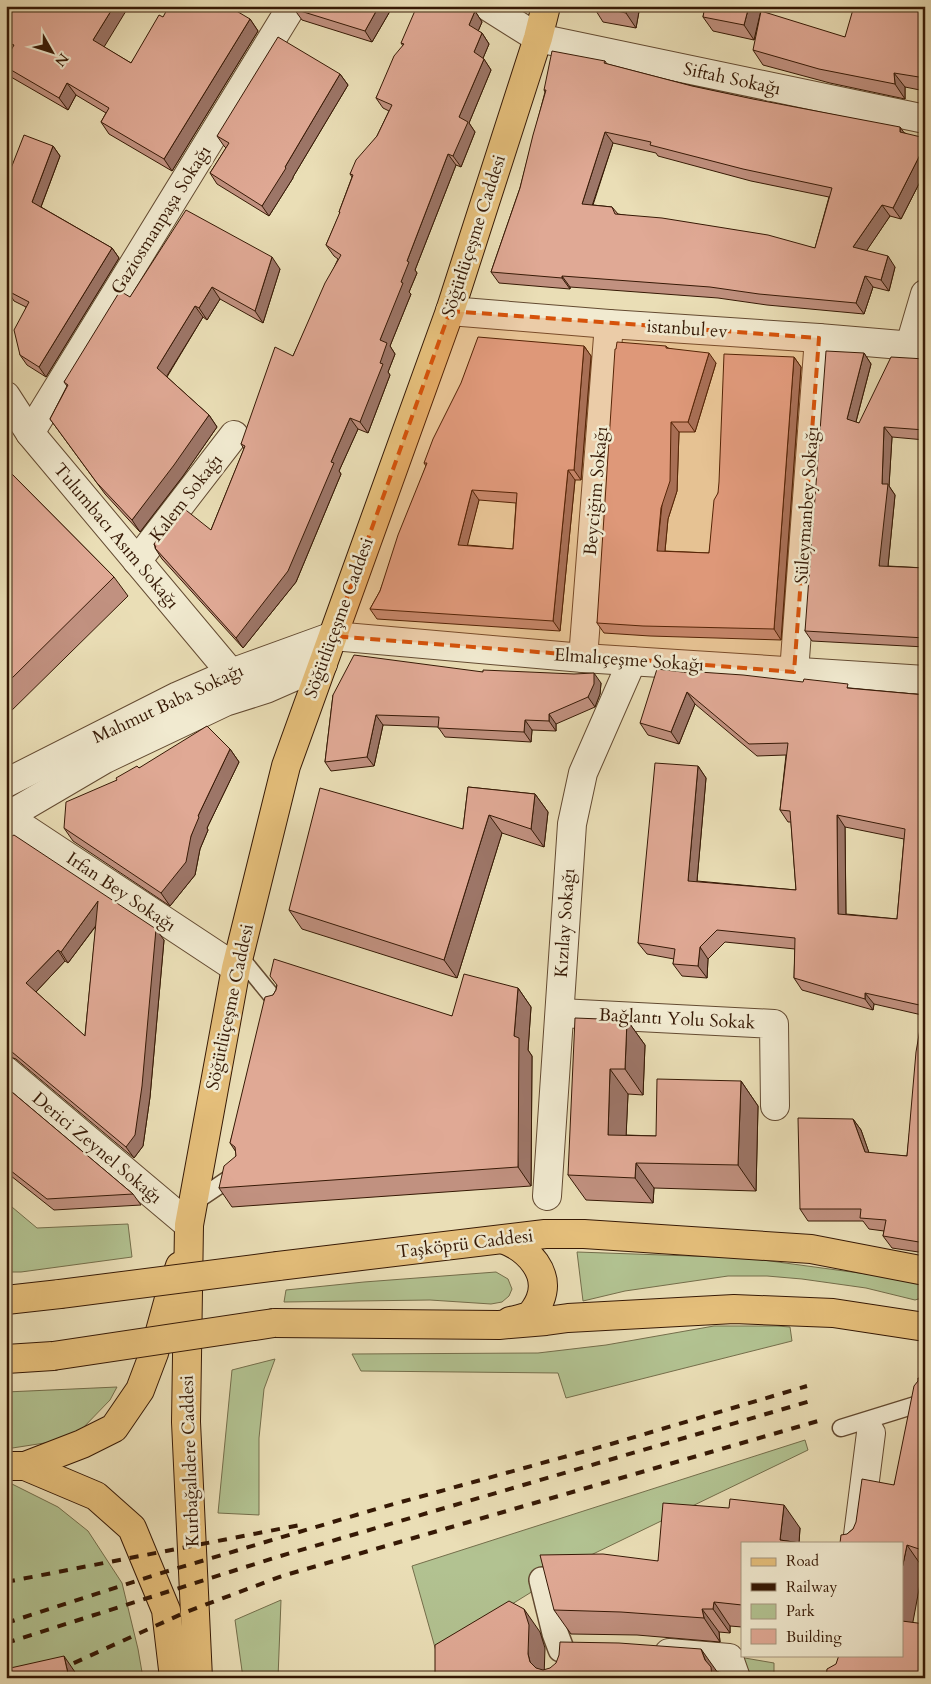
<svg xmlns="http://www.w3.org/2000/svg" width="931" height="1684" font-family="Cardo,serif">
<rect width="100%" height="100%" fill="#eadeb6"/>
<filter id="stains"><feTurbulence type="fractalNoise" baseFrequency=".004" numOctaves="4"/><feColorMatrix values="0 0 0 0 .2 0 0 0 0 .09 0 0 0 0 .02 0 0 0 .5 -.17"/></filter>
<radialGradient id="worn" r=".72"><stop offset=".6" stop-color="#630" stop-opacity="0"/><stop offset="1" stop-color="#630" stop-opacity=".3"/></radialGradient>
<g fill="#b2c291" stroke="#746e4b">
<polygon points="6,1202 37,1228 128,1224 132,1257 21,1272 6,1272"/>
<polygon points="577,1252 748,1258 896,1278 925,1285 925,1297 915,1300 866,1288 802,1279 767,1276 728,1276 625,1291 583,1301"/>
<polygon points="496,1272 508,1279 512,1289 509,1296 502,1302 491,1304 430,1300 284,1302 286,1290 364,1282"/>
<polygon points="714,1326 777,1326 790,1327 792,1341 566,1398 558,1373 361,1371 352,1354 538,1353 606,1345"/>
<polygon points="275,1359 264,1389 259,1438 259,1515 218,1513 232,1370"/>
<polygon points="117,1387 110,1400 80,1431 51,1442 6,1449 6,1392"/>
<polygon points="805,1440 808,1450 593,1554 436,1651 412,1566"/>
<polygon points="6,1484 12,1484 58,1507 88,1531 122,1583 138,1649 143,1678 6,1678"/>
<polygon points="281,1600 278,1678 243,1678 235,1620"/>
<polygon points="733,1656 774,1663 774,1678 742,1678"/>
</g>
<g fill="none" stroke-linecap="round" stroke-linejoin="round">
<defs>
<g id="service">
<polyline points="239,956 280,1006"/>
<polyline points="193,1203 236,1174"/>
<polyline points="841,1428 925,1402"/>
</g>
<g id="pedestrian">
<polyline points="6,15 12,6"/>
<polyline points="542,1580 555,1633 561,1649"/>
</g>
<g id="minor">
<polyline points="487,6 538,38 925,119"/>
<polyline points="450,311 609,324 819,338 925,347"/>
<polyline points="910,345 925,294"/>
<polyline points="6,396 30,433 231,673"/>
<polyline points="30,433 292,6"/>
<polyline points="137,561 234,435"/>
<polyline points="333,636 583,658 925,680"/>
<polyline points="583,658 609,324"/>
<polyline points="794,672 819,338"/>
<polyline points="560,1013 774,1024 775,1106"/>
<polyline points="547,1196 572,824 583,773 632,661"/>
<polyline points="857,1543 871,1433"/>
<polyline points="669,1653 729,1658 736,1678"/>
</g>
<g id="tertiary">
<polyline points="6,783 178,696 231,673 333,636"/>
<polyline points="6,816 236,968"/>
<polyline points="6,817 105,759 225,702 266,689 323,664"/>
<polyline points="6,1071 189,1225"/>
</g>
<g id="primary">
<path d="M505,1240C528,1249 551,1273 540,1300C538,1305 533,1313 529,1316C523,1318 516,1320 510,1321"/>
<polyline points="278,1266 545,1234 584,1234 811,1249 925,1271"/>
<polyline points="6,1300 60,1294"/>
<polyline points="274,1323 499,1325 546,1321 568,1318 734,1309 833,1313 925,1327"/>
<polyline points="6,1359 53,1356"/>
<polyline points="6,1466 25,1466 96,1496 132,1528 166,1610 174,1678"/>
<polyline points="25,1466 82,1444 114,1428 140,1390 154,1353 170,1295 180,1266"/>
<polyline points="198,1678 186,1422 189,1225 236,968 286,766 450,311 538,38 546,6"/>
</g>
</defs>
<use href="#service" stroke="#634a31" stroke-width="19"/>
<use href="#pedestrian" stroke="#634a31" stroke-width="28"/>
<use href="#minor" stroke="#634a31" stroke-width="30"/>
<use href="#tertiary" stroke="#634a31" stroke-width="30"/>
<use href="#primary" stroke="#361905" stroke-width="30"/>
<use href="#service" stroke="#f1ead0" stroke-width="16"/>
<use href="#pedestrian" stroke="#f1ead0" stroke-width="25"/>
<use href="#minor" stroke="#f1ead0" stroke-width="28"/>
<use href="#tertiary" stroke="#f1ead0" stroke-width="28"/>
<use href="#primary" stroke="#e5bf7b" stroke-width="28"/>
<g stroke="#361905" stroke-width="4" stroke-dasharray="9 9" stroke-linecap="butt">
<polyline points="6,1582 300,1525"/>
<polyline points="6,1623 158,1574 383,1507 611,1444 807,1386"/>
<polyline points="6,1643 277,1557 814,1400"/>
<polyline points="41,1678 186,1612 282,1576 818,1421"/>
</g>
<defs>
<g id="primary-bridge">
<polyline points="60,1294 278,1266"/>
<polyline points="53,1356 274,1323"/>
</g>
</defs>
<use href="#primary-bridge" stroke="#361905" stroke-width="30" stroke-linecap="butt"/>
<use href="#primary-bridge" stroke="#e5bf7b" stroke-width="28"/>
</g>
<g fill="#c19180" stroke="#361905" fill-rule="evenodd">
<polygon points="261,6 274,6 271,10"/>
<polygon points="393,6 372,42 302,20 294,9"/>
<polygon points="472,6 472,8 475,11 482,22 478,31 482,33 489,44 483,58 491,70 469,123 475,132 461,167 456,165 415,270 417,273 409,292 411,294 390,346 395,354 388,372 390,375 368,433 358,429 339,471 341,474 296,582 243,648 162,559 155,548 155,547 154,544 211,530 244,449 241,444 293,356 338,259 334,256 326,245 340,213 339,212 352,177 350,174 377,136 389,111 383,108 376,98 403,46 401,43"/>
<polygon points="593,6 640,6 636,28 603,22"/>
<polygon points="705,6 762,6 754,40 713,31 703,17"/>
<polygon points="925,6 925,91 905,87 905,99 830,83 763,65 753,50 845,37"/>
<polygon points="6,14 104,47 131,63 163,17 250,19 258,31 172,171 109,134 101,122 106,113 76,95 68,110 11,77 6,70 6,59 10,51 6,49"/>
<path d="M605,61L607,64L692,86L905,133L925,145V172L901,219L890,216L866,251L895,267L889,291L873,287L864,314L767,305L718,298L570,287V289L499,283L491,272L520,188L545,92L544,90ZM613,143L656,153L658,156L751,181L829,197L815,248L618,214L612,207L593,205Z"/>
<polygon points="340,74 348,85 293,177 293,178 269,216 217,184 210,173 226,148 224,146 217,136"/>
<polygon points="53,146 60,156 41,207 112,248 119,258 46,377 27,365 20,355 26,307 14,301 8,291 11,256"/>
<polygon points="280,269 263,323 220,299 207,320 203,317 167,377 209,415 217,427 183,476 140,532 105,494 50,419 67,386 64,382 130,297"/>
<path d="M584,346L591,356L581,480H575L560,631L377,619L370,609L380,591L426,466L424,463ZM479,500L516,503L513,549L467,545Z"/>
<polygon points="666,346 668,348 716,363 695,432 679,432 677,491 668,519 665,551 709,553 718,493 794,357 801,367 781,640 650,636 604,633 597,623"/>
<polygon points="864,353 871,364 856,422 859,423 925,359 925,440 892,437 889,486 895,495 888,566 925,568 925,647 812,641 805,631"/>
<polygon points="6,468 114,577 128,596 6,716"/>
<polygon points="483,672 601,683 600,694 595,707 556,724 556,731 532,730 531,742 445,737 438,727 383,725 374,766 331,771 325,762 333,695"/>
<path d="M699,674L925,695V1253L892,1248L883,1236L884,1231L869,1229L863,1221H808L800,1209L853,1119L861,1130L869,1153L907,1156L922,1015L874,1004L873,1010L802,990L794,978L795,949L725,942L708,959L707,978L682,976L673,964L674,959L647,954L638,943L698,766L706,778L697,881L796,890L791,822H788L780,810L786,755L757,756L695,704L679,744L648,735L640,723ZM845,827L904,839L897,919L846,914Z"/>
<polygon points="230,749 239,762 207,828 208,830 200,849 195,875 170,906 73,841 64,828 117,780 139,768"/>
<polygon points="468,787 535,794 548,812 544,847 502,833 457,978 302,929 289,910 463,829"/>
<path d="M6,839L164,940L150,1097L143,1146L134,1158L16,1059L8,1056H6ZM96,926L85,1036L36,992L65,961L68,963Z"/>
<polygon points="277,985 452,1016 518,988 531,1007 528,1050 532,1056 531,1186 232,1207 219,1188 236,1156 236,1152 230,1143 273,995 276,990"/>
<polygon points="627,1020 645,1045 643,1095 628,1094 626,1135 656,1136 741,1081 758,1106 756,1191 654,1188 653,1203 586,1200 568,1175"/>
<polygon points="6,1087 133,1194 141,1205 54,1210 6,1172"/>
<polygon points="925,1379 925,1569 923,1568 902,1655 847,1534 853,1529 894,1485"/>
<polygon points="800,1528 799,1542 742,1543 742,1627 730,1626 730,1633 719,1632 720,1642 637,1635 571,1634 554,1610 658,1561"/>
</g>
<g fill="#9d7668" stroke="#361905">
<polygon points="114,6 129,6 101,52 93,40"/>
<polygon points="269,6 274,6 271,10"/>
<polygon points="379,6 393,6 372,42 365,31"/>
<polygon points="627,6 640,6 636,28 626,13"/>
<polygon points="749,6 762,6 754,40 744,25"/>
<polygon points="475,11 482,22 476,36 469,25"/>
<polygon points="250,19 258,31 172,171 164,159"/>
<polygon points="482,33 489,44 481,63 474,52"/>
<polygon points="484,59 491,70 469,123 475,132 461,167 453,156 459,117"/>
<polygon points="894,73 905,87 905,99 895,84"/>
<polygon points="340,74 348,85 293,177 293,178 269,216 262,206"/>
<polygon points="67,83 76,95 68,110 59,98"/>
<polygon points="900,127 908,138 900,132"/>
<polygon points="605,132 613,143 589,215 582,204"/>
<polygon points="925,145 925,172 901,219 893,208"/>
<polygon points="53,146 60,156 39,212 32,202"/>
<polygon points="448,154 456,165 415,270 417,273 409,292 411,294 390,346 395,354 388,372 390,375 368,433 360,422 380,340 401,282 407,261"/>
<polygon points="882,205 890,216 861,259 853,247"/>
<polygon points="112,248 119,258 46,377 39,367"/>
<polygon points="888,256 895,267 889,291 881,280"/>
<polygon points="272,257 280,269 263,323 255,311"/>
<polygon points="562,276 570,287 570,289 562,278"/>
<polygon points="865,276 873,287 864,314 856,303"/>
<polygon points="212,287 220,299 207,320 199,308"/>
<polygon points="195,306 203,317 165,379 157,368"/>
<polygon points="584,346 591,356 581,480 574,470"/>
<polygon points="709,353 716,363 695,432 688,422"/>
<polygon points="864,353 871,364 854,429 847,419"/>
<polygon points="794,357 801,367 781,640 774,629"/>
<polygon points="209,415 217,427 183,476 140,532 132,520"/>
<polygon points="350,418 358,429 339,471 341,474 296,582 243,648 236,638 331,462"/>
<polygon points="671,422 679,432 677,491 668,519 664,561 657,551"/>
<polygon points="884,427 892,437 889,486 895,495 887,576 879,566 882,484"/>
<polygon points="568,470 575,480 560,631 553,621"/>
<polygon points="472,490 479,500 465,555 458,545"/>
<polygon points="594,673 601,683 600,694 595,707 588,697"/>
<polygon points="687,692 695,704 679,744 671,732"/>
<polygon points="549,714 556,724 556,731 549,721"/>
<polygon points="376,715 383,725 374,766 367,757"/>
<polygon points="525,720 532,730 531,742 524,732"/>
<polygon points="230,749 239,762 207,828 208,830 200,849 195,875 170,906 161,893 191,836 198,816"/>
<polygon points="698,766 706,778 696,892 688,881"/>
<polygon points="535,794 548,812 544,847 531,829"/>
<polygon points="489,815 502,833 457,978 444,960"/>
<polygon points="837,815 845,827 846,925 838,914"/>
<polygon points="98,901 106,912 68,963 61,952"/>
<polygon points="156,929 164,940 150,1097 143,1146 134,1158 126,1147"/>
<polygon points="700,947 708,959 707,978 698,966"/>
<polygon points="58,950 65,961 34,994 26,983"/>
<polygon points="518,988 531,1007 528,1050 532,1056 531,1186 518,1167 514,1036"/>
<polygon points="865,993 874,1004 873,1010 865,999"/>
<polygon points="627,1020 645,1045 643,1095 625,1069"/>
<polygon points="610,1069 628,1094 625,1160 608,1135"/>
<polygon points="741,1081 758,1106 756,1191 738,1165"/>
<polygon points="853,1119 861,1130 873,1164 865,1152"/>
<polygon points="636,1163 654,1188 653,1203 635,1178"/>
<polygon points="784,1505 800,1528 799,1543 780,1540"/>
<polygon points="907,1545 923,1568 909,1643 902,1633 902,1569"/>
<polygon points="714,1602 730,1626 730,1633 713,1609"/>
<polygon points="524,1609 540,1632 545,1648 544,1678 530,1662 528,1654"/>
<polygon points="702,1609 719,1632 720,1642 704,1618"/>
<polygon points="701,1649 718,1673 719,1678 712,1678"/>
<polygon points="64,1656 77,1675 78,1678 69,1678"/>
</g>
<g fill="#e0a995" stroke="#361905" fill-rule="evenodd">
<polygon points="13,6 114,6 93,40 131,63 159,15 163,17 169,6 228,6 250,19 164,159 101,122 109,108 67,83 59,98 6,67 6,59 14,45 6,42 6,14 10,11"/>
<polygon points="295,6 379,6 365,31 294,9"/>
<polygon points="417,6 470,6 475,11 469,25 482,33 474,52 484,59 459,117 468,122 453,156 448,154 407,261 409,262 401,282 403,283 380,340 387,343 380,363 383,364 360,422 350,418 331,462 334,463 288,571 236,638 155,548 156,547 154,544 182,507 211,530 245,446 241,444 275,347 293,356 325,283 341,255 326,245 340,212 339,212 353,175 350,174 356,160 377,136 392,105 376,98 394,56 404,44 401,43"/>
<polygon points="593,6 627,6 626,13"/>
<polygon points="705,6 749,6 744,25 703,17"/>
<polygon points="854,6 925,6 925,78 894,73 895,84 819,69 753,50 761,11 845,37"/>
<polygon points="278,37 340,74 285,167 286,168 262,206 210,173 229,143 217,136"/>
<path d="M552,51L605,61L604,63L692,86L753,99L900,127V132L925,138V145L893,208L882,205L853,247L888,256L881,280L865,276L856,303L759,294L710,287L562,276V278L491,272L520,188L533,135L546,90H544ZM605,132L651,142L650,145L743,169L832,188L815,248L768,235L662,218L615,214L612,207L582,204Z"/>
<polygon points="24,135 53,146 32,202 112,248 39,367 20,355 14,330 29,302 8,291 6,273 6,253 11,256 6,226 6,181"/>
<polygon points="186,210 272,257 255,311 212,287 199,308 195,306 157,368 209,415 174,465 132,520 97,483 50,419 68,385 64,382 120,291 130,297"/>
<path d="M478,337L584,346L574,470H568L553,621L370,609L380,591L398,535L427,463H424L433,439L461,383ZM472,490L517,493L513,549L458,545Z"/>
<polygon points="617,342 666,346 666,348 709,353 688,422 671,422 670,481 661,508 657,551 709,553 714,500 718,493 719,482 724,354 794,357 774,629 643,626 597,623 615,349 616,349"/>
<polygon points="826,351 864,353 847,419 859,423 891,357 925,359 925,430 884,427 882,484 888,484 879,566 925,568 925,638 805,631"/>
<polygon points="6,468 114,577 6,684"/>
<polygon points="354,655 483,672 483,670 574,674 594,673 594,684 588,697 549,714 549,721 525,720 524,732 438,728 439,717 376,715 367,757 325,762 333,695"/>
<path d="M657,669L699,674V672L743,675L803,682L804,679L848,684L847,688L925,695V1243L883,1236L886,1220L860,1218L861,1209H800L798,1118L853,1119L865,1152L907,1156L916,1052L924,1006L865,993V999L794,978L795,938L717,930L700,947L698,966L673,964L675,949L638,943L655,763L698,766L688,881L796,890L790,811L780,810L788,743L749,744L687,692L671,732L640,723ZM837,815L905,829L897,919L838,914Z"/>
<polygon points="207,726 230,749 198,816 199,817 191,836 186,862 161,893 64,828 66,802 117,780 116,778 137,766 139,768"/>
<polygon points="468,787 535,794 531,829 489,815 444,960 289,910 320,788 463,829"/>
<path d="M14,835L156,929L142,1086L135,1135L126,1147L6,1047V839ZM98,901L85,1036L26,983L58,950L61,952Z"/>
<polygon points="274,959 452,1016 464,974 518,988 514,1036 519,1038 518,1167 219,1188 224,1166 236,1156 235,1147 230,1143 265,997 273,995 276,990 277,985 270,976"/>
<polygon points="575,1018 627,1020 625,1069 610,1069 608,1135 656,1136 657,1079 741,1081 738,1165 636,1163 635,1178 568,1175"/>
<polygon points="6,1087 133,1194 47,1199 6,1167"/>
<polygon points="918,1378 925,1379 925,1551 907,1545 902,1569 902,1543 840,1543 841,1535 847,1534 853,1529 856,1522 862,1479 894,1485 914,1386 918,1381"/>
<polygon points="730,1499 784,1505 780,1540 801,1543 742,1543 742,1605 714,1602 713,1609 702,1609 704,1618 621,1612 554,1610 540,1555 603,1554 658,1561 663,1503 729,1508"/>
<polygon points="509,1601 524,1609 529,1625 528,1654 530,1662 536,1668 543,1670 550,1668 556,1663 559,1655 560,1642 619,1643 701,1649 705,1660 711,1667 712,1678 435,1678 435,1645"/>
<polygon points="902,1621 925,1624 925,1678 826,1678 827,1669 836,1664 839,1655 902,1655"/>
<polygon points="64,1656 69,1678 6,1678 6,1669"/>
</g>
<path fill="#d6530b" fill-opacity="0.2" stroke="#d6530b" stroke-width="4" stroke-dasharray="10 6" stroke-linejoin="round" d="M450,311L819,338L794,672L333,636Z"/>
<g text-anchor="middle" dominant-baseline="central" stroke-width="5" stroke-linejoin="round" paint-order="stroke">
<g font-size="18" fill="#361905" stroke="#f1ead0">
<text transform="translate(732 79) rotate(12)">Siftah Sokağı</text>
<text transform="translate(161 220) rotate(-58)">Gaziosmanpaşa Sokağı</text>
<text transform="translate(474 236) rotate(-72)">Söğütlüçeşme Caddesi</text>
<text transform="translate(687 329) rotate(4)">istanbul ev</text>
<text transform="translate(596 491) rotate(-85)">Beyciğim Sokağı</text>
<text transform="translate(186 498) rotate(-52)">Kalem Sokağı</text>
<text transform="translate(807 505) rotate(-86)">Süleymanbey Sokağı</text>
<text transform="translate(116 536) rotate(50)">Tulumbacı Asım Sokağı</text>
<text transform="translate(339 618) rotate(-70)">Söğütlüçeşme Caddesi</text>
<text transform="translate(629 660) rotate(4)">Elmalıçeşme Sokağı</text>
<text transform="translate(168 704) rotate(-25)">Mahmut Baba Sokağı</text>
<text transform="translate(121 892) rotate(34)">Irfan Bey Sokağı</text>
<text transform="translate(565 923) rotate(-86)">Kızılay Sokağı</text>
<text transform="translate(230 1007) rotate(-78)">Söğütlüçeşme Caddesi</text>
<text transform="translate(677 1019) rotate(3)">Bağlantı Yolu Sokak</text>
<text transform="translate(97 1148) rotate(40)">Derici Zeynel Sokağı</text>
<text transform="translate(465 1244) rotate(-7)">Taşköprü Caddesi</text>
<text transform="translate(190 1461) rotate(-92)">Kurbağalıdere Caddesi</text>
</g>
</g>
<rect width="931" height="1684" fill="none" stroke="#eadeb6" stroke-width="25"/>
<rect x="8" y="8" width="916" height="1669" fill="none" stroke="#361905" stroke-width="2.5"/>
<rect x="12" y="12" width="906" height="1659" fill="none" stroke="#361905"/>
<rect x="741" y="1542" width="162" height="115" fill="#f1ead0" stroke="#a6967f"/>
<rect x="751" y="1558" width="25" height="8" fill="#e5bf7b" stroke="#a6967f"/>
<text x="786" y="1566" font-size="15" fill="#361905">Road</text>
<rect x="751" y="1583" width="25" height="8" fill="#361905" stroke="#a6967f"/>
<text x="786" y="1592" font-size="15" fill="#361905">Railway</text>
<rect x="751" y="1604" width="25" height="15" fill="#b2c291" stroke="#a6967f"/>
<text x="786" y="1616" font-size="15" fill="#361905">Park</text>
<rect x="751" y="1629" width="25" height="15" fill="#e0a995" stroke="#a6967f"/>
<text x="786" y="1642" font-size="15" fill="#361905">Building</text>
<g transform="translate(52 52) rotate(129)" stroke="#f1ead0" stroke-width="4" paint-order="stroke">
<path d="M0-4L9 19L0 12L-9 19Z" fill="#361905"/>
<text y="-8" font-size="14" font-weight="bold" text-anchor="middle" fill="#361905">N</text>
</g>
<rect width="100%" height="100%" filter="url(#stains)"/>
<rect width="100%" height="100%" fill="url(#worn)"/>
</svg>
